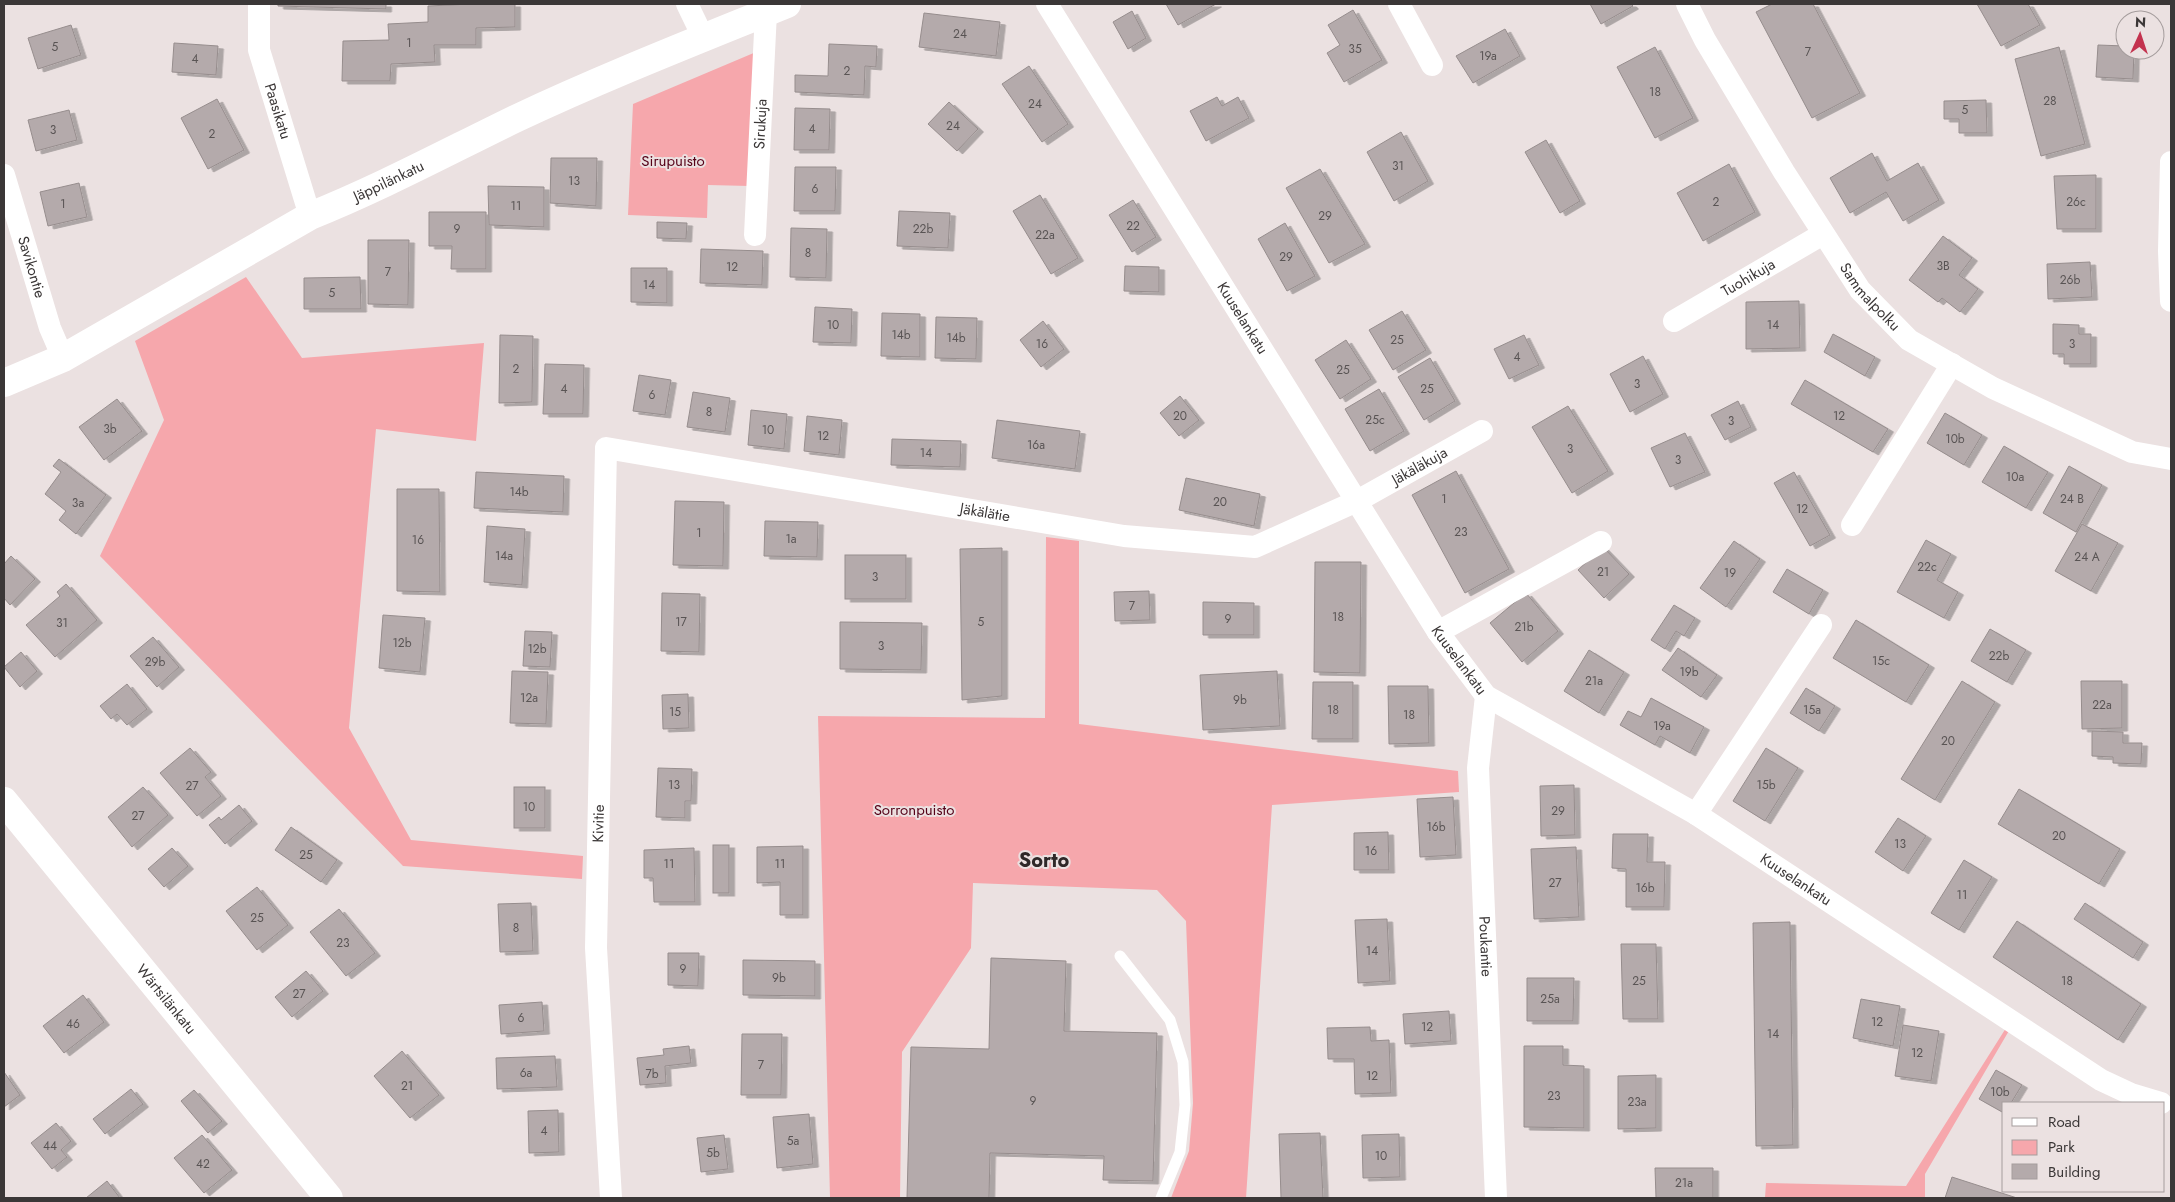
<svg xmlns="http://www.w3.org/2000/svg" width="2175" height="1202" font-family="Jost,sans-serif">
<defs>
<filter id="shadow"><feDropShadow dx="5.5" dy="3" stdDeviation="0" flood-color="#0004"/></filter>
</defs>
<rect width="100%" height="100%" fill="#ebe1e1"/>
<g fill="#f6a7ac">
<polygon points="756,52 750,186 708,185 707,218 628,215 633,104"/>
<polygon points="246,277 302,358 484,343 476,441 376,429 349,728 411,840 583,856 582,879 403,866 100,556 164,420 135,341"/>
<polygon points="1046,537 1079,541 1079,724 1458,771 1459,792 1272,805 1246,1198 1171,1198 1189,1151 1193,1103 1186,921 1157,890 973,883 971,948 902,1052 900,1198 830,1198 818,716 1045,718"/>
<polygon points="2006,1028 2010,1029 1925,1174 1925,1198 1765,1198 1766,1183 1906,1186"/>
</g>
<g fill="#b4aaab" stroke="#968d8d" filter="url(#shadow)">
<polygon points="278,4 386,4 386,9 278,6"/>
<polygon points="471,4 515,4 515,27 476,28 476,45 434,45 435,62 391,64 390,81 342,81 343,41 389,40 388,24 428,22 428,6"/>
<polygon points="1166,4 1216,4 1178,25"/>
<polygon points="1590,4 1631,4 1633,6 1601,24"/>
<polygon points="1772,4 1813,4 1860,93 1812,118 1756,12"/>
<polygon points="1977,4 2028,4 2040,25 2001,46"/>
<polygon points="1353,10 1382,60 1344,82 1327,53 1340,45 1328,25"/>
<polygon points="1132,11 1146,38 1128,49 1113,22"/>
<polygon points="924,13 1000,22 996,56 919,47"/>
<polygon points="71,25 81,55 38,69 28,38"/>
<polygon points="1505,29 1520,56 1473,83 1456,56"/>
<polygon points="174,43 218,46 216,75 172,72"/>
<polygon points="829,44 877,46 876,67 865,66 864,95 795,92 795,75 828,76"/>
<polygon points="2098,45 2125,46 2125,50 2134,50 2133,79 2096,77"/>
<polygon points="1655,47 1693,118 1655,138 1617,67"/>
<polygon points="2059,47 2085,144 2041,156 2015,59"/>
<polygon points="1029,66 1068,124 1042,142 1002,84"/>
<polygon points="1217,97 1222,106 1238,97 1249,118 1206,141 1190,111"/>
<polygon points="217,99 244,150 208,169 181,118"/>
<polygon points="1986,100 1987,133 1959,133 1959,119 1944,119 1944,101"/>
<polygon points="949,102 978,129 957,151 928,124"/>
<polygon points="795,108 830,109 829,150 794,150"/>
<polygon points="69,110 77,140 36,151 28,120"/>
<polygon points="1401,132 1428,181 1394,201 1367,152"/>
<polygon points="1546,140 1580,201 1560,213 1525,152"/>
<polygon points="1872,153 1887,181 1918,163 1939,200 1903,221 1886,192 1850,213 1830,178"/>
<polygon points="551,158 597,158 596,206 550,203"/>
<polygon points="1729,164 1755,212 1703,241 1677,193"/>
<polygon points="795,167 836,167 835,211 794,211"/>
<polygon points="1320,169 1365,244 1329,263 1286,188"/>
<polygon points="2096,175 2096,229 2057,229 2054,176"/>
<polygon points="79,183 87,217 48,226 40,192"/>
<polygon points="488,186 544,187 544,227 489,225"/>
<polygon points="1040,195 1078,258 1051,274 1013,211"/>
<polygon points="1133,200 1156,237 1132,252 1109,215"/>
<polygon points="899,211 950,213 948,248 897,246"/>
<polygon points="429,212 486,212 486,269 451,269 452,246 429,246"/>
<polygon points="657,222 687,223 686,239 657,238"/>
<polygon points="1285,223 1315,276 1287,291 1258,239"/>
<polygon points="791,228 827,229 826,278 790,277"/>
<polygon points="1943,236 1972,258 1959,275 1978,289 1960,312 1942,298 1938,302 1909,280"/>
<polygon points="368,240 409,240 408,305 368,304"/>
<polygon points="701,249 763,251 762,285 700,283"/>
<polygon points="2090,262 2092,297 2048,299 2047,264"/>
<polygon points="1125,266 1159,267 1159,292 1124,291"/>
<polygon points="631,268 667,268 667,303 631,302"/>
<polygon points="360,277 361,309 304,309 304,278"/>
<polygon points="1799,301 1800,348 1746,349 1746,302"/>
<polygon points="815,307 852,309 851,343 813,342"/>
<polygon points="1402,311 1426,350 1393,370 1369,330"/>
<polygon points="882,313 920,314 920,357 881,356"/>
<polygon points="936,317 977,318 976,359 935,358"/>
<polygon points="1043,321 1064,349 1041,367 1020,340"/>
<polygon points="2053,324 2079,325 2079,334 2091,334 2091,364 2064,364 2064,354 2053,354"/>
<polygon points="1833,334 1875,357 1865,376 1824,352"/>
<polygon points="500,335 533,336 532,402 499,403"/>
<polygon points="1524,335 1539,365 1509,379 1494,349"/>
<polygon points="1346,340 1371,379 1340,399 1315,360"/>
<polygon points="1643,356 1663,394 1630,412 1610,374"/>
<polygon points="1430,358 1455,401 1424,420 1398,377"/>
<polygon points="545,364 584,365 583,414 543,414"/>
<polygon points="639,375 671,380 665,415 633,411"/>
<polygon points="1805,380 1888,429 1873,452 1791,404"/>
<polygon points="1379,389 1404,431 1370,451 1345,409"/>
<polygon points="693,392 730,398 725,432 687,427"/>
<polygon points="1180,396 1199,420 1179,436 1160,413"/>
<polygon points="117,399 142,431 104,460 79,427"/>
<polygon points="1738,401 1751,427 1725,440 1711,415"/>
<polygon points="1568,406 1608,471 1572,493 1532,427"/>
<polygon points="751,410 787,414 784,449 748,445"/>
<polygon points="1945,413 1982,435 1964,465 1927,443"/>
<polygon points="807,416 842,420 839,455 804,451"/>
<polygon points="997,420 1080,431 1075,469 992,458"/>
<polygon points="1685,433 1705,472 1670,487 1651,448"/>
<polygon points="892,439 961,441 960,467 891,465"/>
<polygon points="2004,446 2048,472 2026,508 1982,482"/>
<polygon points="59,459 106,495 76,534 59,520 66,511 45,494 61,472 53,466"/>
<polygon points="2069,466 2102,485 2076,532 2043,513"/>
<polygon points="1456,471 1509,569 1465,593 1412,495"/>
<polygon points="476,472 564,476 563,512 474,508"/>
<polygon points="1794,472 1830,535 1810,546 1774,483"/>
<polygon points="1186,478 1260,494 1254,526 1179,510"/>
<polygon points="397,489 439,489 440,592 397,591"/>
<polygon points="675,501 724,502 723,566 673,565"/>
<polygon points="765,521 818,522 817,557 764,556"/>
<polygon points="2082,524 2118,543 2091,591 2055,571"/>
<polygon points="487,526 525,529 522,585 484,582"/>
<polygon points="1926,540 1951,554 1937,580 1958,592 1944,618 1897,592"/>
<polygon points="1734,541 1760,559 1726,607 1700,588"/>
<polygon points="1603,547 1629,574 1604,598 1578,570"/>
<polygon points="1002,548 1002,696 962,700 960,549"/>
<rect x="845" y="555" width="61" height="44"/>
<polygon points="11,556 35,579 10,605 4,598 4,564"/>
<polygon points="1315,562 1361,562 1360,673 1314,672"/>
<polygon points="1787,569 1823,590 1809,614 1773,592"/>
<polygon points="66,584 97,620 55,657 26,625 60,596 57,592"/>
<polygon points="1149,591 1150,620 1115,621 1114,592"/>
<polygon points="662,593 700,594 699,652 661,651"/>
<polygon points="1526,593 1558,631 1522,662 1490,623"/>
<polygon points="1203,602 1254,603 1254,635 1203,635"/>
<polygon points="1674,605 1695,618 1684,636 1676,631 1665,649 1651,640"/>
<polygon points="383,615 425,618 420,672 379,668"/>
<polygon points="1856,620 1929,665 1906,702 1833,658"/>
<polygon points="840,622 922,623 921,670 840,669"/>
<polygon points="1990,629 2026,650 2007,682 1971,661"/>
<polygon points="525,631 552,632 550,667 523,666"/>
<polygon points="153,637 179,667 157,687 130,656"/>
<polygon points="1678,648 1717,675 1701,697 1662,670"/>
<polygon points="1589,650 1624,672 1599,713 1564,691"/>
<polygon points="21,652 37,671 20,687 4,667"/>
<polygon points="512,671 548,672 546,724 510,723"/>
<polygon points="1277,671 1280,726 1203,730 1200,675"/>
<polygon points="1962,681 1995,702 1935,800 1901,779"/>
<polygon points="2081,681 2122,681 2122,728 2082,729"/>
<polygon points="1313,682 1353,682 1353,739 1312,739"/>
<polygon points="127,684 147,709 127,725 117,714 111,719 100,706"/>
<polygon points="1388,686 1428,686 1429,743 1389,744"/>
<polygon points="1806,688 1835,706 1819,731 1790,713"/>
<polygon points="688,694 689,728 663,729 662,695"/>
<polygon points="1651,698 1704,727 1690,753 1660,736 1655,745 1620,725 1628,711 1641,717"/>
<polygon points="2092,731 2123,732 2123,743 2142,743 2141,764 2113,763 2113,757 2092,756"/>
<polygon points="190,748 211,772 205,777 221,796 197,816 160,773"/>
<polygon points="1766,748 1798,768 1765,821 1733,801"/>
<polygon points="658,768 692,769 691,801 685,801 685,818 656,817"/>
<polygon points="1574,785 1575,835 1541,836 1540,786"/>
<polygon points="143,787 168,815 132,847 108,817"/>
<rect x="514" y="787" width="31" height="41"/>
<polygon points="2019,789 2120,849 2099,884 1998,824"/>
<polygon points="1453,797 1456,855 1420,857 1417,799"/>
<polygon points="239,805 252,821 225,844 209,825 219,817 221,820"/>
<polygon points="1898,818 1926,836 1903,871 1875,852"/>
<polygon points="291,827 337,860 321,882 275,850"/>
<polygon points="1388,832 1389,870 1354,870 1354,833"/>
<polygon points="1613,834 1648,834 1647,862 1665,862 1664,907 1626,907 1626,869 1612,868"/>
<rect x="713" y="845" width="16" height="48"/>
<polygon points="803,846 803,915 780,915 780,882 757,883 757,847"/>
<polygon points="1576,847 1579,917 1534,919 1531,849"/>
<polygon points="172,848 188,866 164,887 148,869"/>
<polygon points="694,848 695,902 654,902 653,878 644,878 644,850"/>
<polygon points="1964,860 1992,877 1959,930 1931,913"/>
<polygon points="257,887 288,925 257,950 226,911"/>
<polygon points="531,903 533,951 500,952 498,904"/>
<polygon points="2085,903 2143,942 2133,958 2074,919"/>
<polygon points="339,909 375,953 346,976 310,932"/>
<polygon points="1387,919 1390,981 1358,983 1355,920"/>
<polygon points="2017,921 2141,1004 2118,1040 1993,957"/>
<polygon points="1790,922 1793,1145 1756,1146 1753,923"/>
<polygon points="1621,944 1656,944 1658,1019 1623,1019"/>
<polygon points="668,953 699,953 698,986 668,985"/>
<polygon points="991,958 1066,961 1064,1031 1157,1033 1153,1181 1103,1180 1104,1156 990,1153 989,1198 907,1198 911,1047 989,1049"/>
<polygon points="743,960 815,961 815,996 743,995"/>
<polygon points="306,971 323,991 292,1017 275,997"/>
<polygon points="1527,978 1574,978 1573,1021 1527,1021"/>
<polygon points="83,995 104,1022 64,1053 43,1026"/>
<polygon points="1861,999 1900,1006 1893,1046 1853,1038"/>
<polygon points="542,1002 544,1031 501,1034 499,1005"/>
<polygon points="1449,1011 1451,1041 1405,1044 1403,1014"/>
<polygon points="1903,1025 1939,1031 1931,1081 1895,1076"/>
<polygon points="1370,1027 1371,1041 1389,1040 1391,1093 1355,1094 1354,1059 1328,1059 1327,1028"/>
<polygon points="742,1034 782,1034 781,1095 741,1095"/>
<polygon points="689,1046 691,1063 665,1066 666,1083 640,1085 637,1058 664,1055 663,1049"/>
<polygon points="1524,1046 1563,1046 1563,1065 1584,1066 1584,1128 1524,1127"/>
<polygon points="402,1051 439,1095 410,1118 374,1076"/>
<polygon points="555,1056 557,1087 497,1089 496,1058"/>
<polygon points="1996,1070 2022,1085 2011,1103 2004,1103 2004,1113 1979,1099"/>
<polygon points="4,1072 20,1095 4,1107"/>
<polygon points="1656,1075 1656,1128 1618,1129 1618,1076"/>
<polygon points="131,1089 143,1104 105,1134 93,1119"/>
<polygon points="194,1090 222,1121 208,1133 181,1101"/>
<polygon points="558,1110 559,1152 529,1153 528,1111"/>
<polygon points="809,1114 813,1164 777,1168 773,1117"/>
<polygon points="56,1123 71,1141 61,1150 67,1157 52,1169 31,1143"/>
<polygon points="1320,1133 1323,1198 1281,1198 1279,1134"/>
<polygon points="1399,1134 1400,1177 1363,1178 1362,1135"/>
<polygon points="202,1135 232,1170 204,1193 174,1158"/>
<polygon points="724,1135 728,1169 701,1172 697,1138"/>
<polygon points="1655,1168 1713,1168 1713,1198 1656,1198"/>
<polygon points="1952,1177 2017,1198 1945,1198"/>
<polygon points="107,1181 120,1198 86,1198"/>
</g>
<g fill="none" stroke-linecap="round" stroke-linejoin="round">
<polyline stroke="#fff" stroke-width="11" points="1120,956 1170,1020 1183,1062 1185,1105 1180,1152 1161,1198"/>
<g stroke="#fff" stroke-width="22">
<path id="s1" d="M259,4V50L310,216"/>
<polyline points="687,4 703,37"/>
<path id="s2" d="M1047,4L1438,632L1486,696L1696,814L2101,1080L2131,1094L2161,1103"/>
<polyline points="1399,4 1432,65"/>
<path id="s3" d="M1687,4L1705,40L1784,172L1860,290L1909,340L1993,388L2132,452L2171,459"/>
<polyline points="2171,162 2169,251 2171,301"/>
<path id="s4" d="M4,175L50,328L63,358"/>
<path id="s5" d="M755,235L766,12"/>
<path id="s6" d="M1674,321L1823,234"/>
<polyline points="1852,525 1952,364"/>
<polyline points="1438,632 1601,542"/>
<path id="s7" d="M1486,696L1478,768L1496,1198"/>
<polyline points="1696,814 1821,625"/>
<path id="s8" d="M611,1198L596,948L606,448L1124,536L1255,547L1357,501L1482,431"/>
</g>
<g stroke="#fff" stroke-width="28">
<path id="s9" d="M4,383L63,358L310,216C380,188 447,152 515,119C604,77 696,41 787,4"/>
<path id="s10" d="M4,801L329,1198"/>
</g>
</g>
<g text-anchor="middle" dominant-baseline="central" stroke-width="4" stroke-linejoin="round" paint-order="stroke">
<g font-size="12" fill="#595454">
<text x="960" y="34">24</text>
<text x="409" y="43">1</text>
<text x="55" y="47">5</text>
<text x="1355" y="49">35</text>
<text x="1808" y="52">7</text>
<text x="1488" y="56">19a</text>
<text x="195" y="59">4</text>
<text x="847" y="71">2</text>
<text x="1655" y="92">18</text>
<text x="2050" y="101">28</text>
<text x="1035" y="104">24</text>
<text x="1965" y="110">5</text>
<text x="953" y="126">24</text>
<text x="812" y="129">4</text>
<text x="53" y="130">3</text>
<text x="212" y="134">2</text>
<text x="1398" y="166">31</text>
<text x="574" y="181">13</text>
<text x="815" y="189">6</text>
<text x="1716" y="202">2</text>
<text x="2076" y="202">26c</text>
<text x="63" y="204">1</text>
<text x="516" y="206">11</text>
<text x="1325" y="216">29</text>
<text x="1133" y="226">22</text>
<text x="457" y="229">9</text>
<text x="923" y="229">22b</text>
<text x="1045" y="235">22a</text>
<text x="808" y="253">8</text>
<text x="1286" y="257">29</text>
<text x="1943" y="266">3B</text>
<text x="732" y="267">12</text>
<text x="388" y="272">7</text>
<text x="2070" y="280">26b</text>
<text x="649" y="285">14</text>
<text x="332" y="293">5</text>
<text x="833" y="325">10</text>
<text x="1773" y="325">14</text>
<text x="901" y="335">14b</text>
<text x="956" y="338">14b</text>
<text x="1397" y="340">25</text>
<text x="1042" y="344">16</text>
<text x="2072" y="344">3</text>
<text x="1517" y="357">4</text>
<text x="516" y="369">2</text>
<text x="1343" y="370">25</text>
<text x="1637" y="384">3</text>
<text x="564" y="389">4</text>
<text x="1427" y="389">25</text>
<text x="652" y="395">6</text>
<text x="709" y="412">8</text>
<text x="1180" y="416">20</text>
<text x="1839" y="416">12</text>
<text x="1375" y="420">25c</text>
<text x="1731" y="421">3</text>
<text x="110" y="429">3b</text>
<text x="768" y="430">10</text>
<text x="823" y="436">12</text>
<text x="1955" y="439">10b</text>
<text x="1036" y="445">16a</text>
<text x="1570" y="449">3</text>
<text x="926" y="453">14</text>
<text x="1678" y="460">3</text>
<text x="2015" y="477">10a</text>
<text x="519" y="492">14b</text>
<text x="1444" y="499">1</text>
<text x="2072" y="499">24 B</text>
<text x="1220" y="502">20</text>
<text x="78" y="503">3a</text>
<text x="1802" y="509">12</text>
<text x="1461" y="532">23</text>
<text x="699" y="533">1</text>
<text x="791" y="539">1a</text>
<text x="418" y="540">16</text>
<text x="504" y="556">14a</text>
<text x="2087" y="557">24 A</text>
<text x="1927" y="567">22c</text>
<text x="1603" y="572">21</text>
<text x="1730" y="573">19</text>
<text x="875" y="577">3</text>
<text x="1132" y="606">7</text>
<text x="1338" y="617">18</text>
<text x="1228" y="619">9</text>
<text x="681" y="622">17</text>
<text x="981" y="622">5</text>
<text x="62" y="623">31</text>
<text x="1524" y="627">21b</text>
<text x="402" y="643">12b</text>
<text x="881" y="646">3</text>
<text x="537" y="649">12b</text>
<text x="1999" y="656">22b</text>
<text x="1881" y="661">15c</text>
<text x="155" y="662">29b</text>
<text x="1689" y="672">19b</text>
<text x="1594" y="681">21a</text>
<text x="529" y="698">12a</text>
<text x="1240" y="700">9b</text>
<text x="2102" y="705">22a</text>
<text x="1333" y="710">18</text>
<text x="1812" y="710">15a</text>
<text x="675" y="712">15</text>
<text x="1409" y="715">18</text>
<text x="1662" y="726">19a</text>
<text x="1948" y="741">20</text>
<text x="674" y="785">13</text>
<text x="1766" y="785">15b</text>
<text x="192" y="786">27</text>
<text x="529" y="807">10</text>
<text x="1558" y="811">29</text>
<text x="138" y="816">27</text>
<text x="1436" y="827">16b</text>
<text x="2059" y="836">20</text>
<text x="1900" y="844">13</text>
<text x="1371" y="851">16</text>
<text x="306" y="855">25</text>
<text x="669" y="864">11</text>
<text x="780" y="864">11</text>
<text x="1555" y="883">27</text>
<text x="1645" y="888">16b</text>
<text x="1962" y="895">11</text>
<text x="257" y="918">25</text>
<text x="516" y="928">8</text>
<text x="343" y="943">23</text>
<text x="1372" y="951">14</text>
<text x="683" y="969">9</text>
<text x="779" y="978">9b</text>
<text x="1639" y="981">25</text>
<text x="2067" y="981">18</text>
<text x="299" y="994">27</text>
<text x="1550" y="999">25a</text>
<text x="521" y="1018">6</text>
<text x="1877" y="1022">12</text>
<text x="73" y="1024">46</text>
<text x="1427" y="1027">12</text>
<text x="1773" y="1034">14</text>
<text x="1917" y="1053">12</text>
<text x="761" y="1065">7</text>
<text x="526" y="1073">6a</text>
<text x="652" y="1074">7b</text>
<text x="1372" y="1076">12</text>
<text x="407" y="1086">21</text>
<text x="2000" y="1092">10b</text>
<text x="1554" y="1096">23</text>
<text x="1033" y="1101">9</text>
<text x="1637" y="1102">23a</text>
<text x="544" y="1131">4</text>
<text x="793" y="1141">5a</text>
<text x="50" y="1146">44</text>
<text x="713" y="1153">5b</text>
<text x="1381" y="1156">10</text>
<text x="203" y="1164">42</text>
<text x="1684" y="1183">21a</text>
</g>
<g font-size="15" fill="#3b3737" stroke="#ebe1e1">
<text stroke="none"><textPath href="#s1" startOffset="110">Paasikatu</textPath></text>
<text stroke="none"><textPath href="#s5" startOffset="111">Sirukuja</textPath></text>
<text stroke="none"><textPath href="#s9" startOffset="435">Jäppilänkatu</textPath></text>
<text stroke="none"><textPath href="#s4" startOffset="96">Savikontie</textPath></text>
<text stroke="none"><textPath href="#s6" startOffset="86">Tuohikuja</textPath></text>
<text stroke="none"><textPath href="#s3" startOffset="346">Sammalpolku</textPath></text>
<text stroke="none"><textPath href="#s2" startOffset="370">Kuuselankatu</textPath></text>
<text stroke="none"><textPath href="#s8" startOffset="1591">Jäkäläkuja</textPath></text>
<text stroke="none"><textPath href="#s8" startOffset="1135">Jäkälätie</textPath></text>
<text stroke="none"><textPath href="#s2" startOffset="775">Kuuselankatu</textPath></text>
<text stroke="none"><textPath href="#s8" startOffset="375">Kivitie</textPath></text>
<text stroke="none"><textPath href="#s2" startOffset="1180">Kuuselankatu</textPath></text>
<text stroke="none"><textPath href="#s7" startOffset="251">Poukantie</textPath></text>
<text stroke="none"><textPath href="#s10" startOffset="256">Wärtsilänkatu</textPath></text>
</g>
<g font-size="15" fill="#560218" stroke="#ebe1e1">
<text x="673" y="161">Sirupuisto</text>
<text x="914" y="810">Sorronpuisto</text>
</g>
<g font-size="20" font-weight="bold" fill="#2f2828" stroke="#ebe1e1">
<text x="1044" y="860">Sorto</text>
</g>
</g>
<rect width="2175" height="1202" fill="none" stroke="#3b3737" stroke-width="10"/>
<rect x="2002" y="1102" width="162" height="90" fill="#ebe1e1" stroke="#a59d9d"/>
<rect x="2012" y="1118" width="25" height="8" fill="#ffffff" stroke="#a59d9d"/>
<text x="2048" y="1127" font-size="15" fill="#3b3737">Road</text>
<rect x="2012" y="1140" width="25" height="15" fill="#f6a7ac" stroke="#a59d9d"/>
<text x="2048" y="1152" font-size="15" fill="#3b3737">Park</text>
<rect x="2012" y="1164" width="25" height="15" fill="#b4aaab" stroke="#a59d9d"/>
<text x="2048" y="1177" font-size="15" fill="#3b3737">Building</text>
<g transform="translate(2140 35) rotate(3)"><circle r="24" fill="#ebe1e1" stroke="#a59d9d"/>
<path d="M0-4L9 19L0 12L-9 19Z" fill="#c3324e"/>
<text y="-8" font-size="14" font-weight="bold" text-anchor="middle" fill="#3b3737">N</text>
</g>
</svg>
